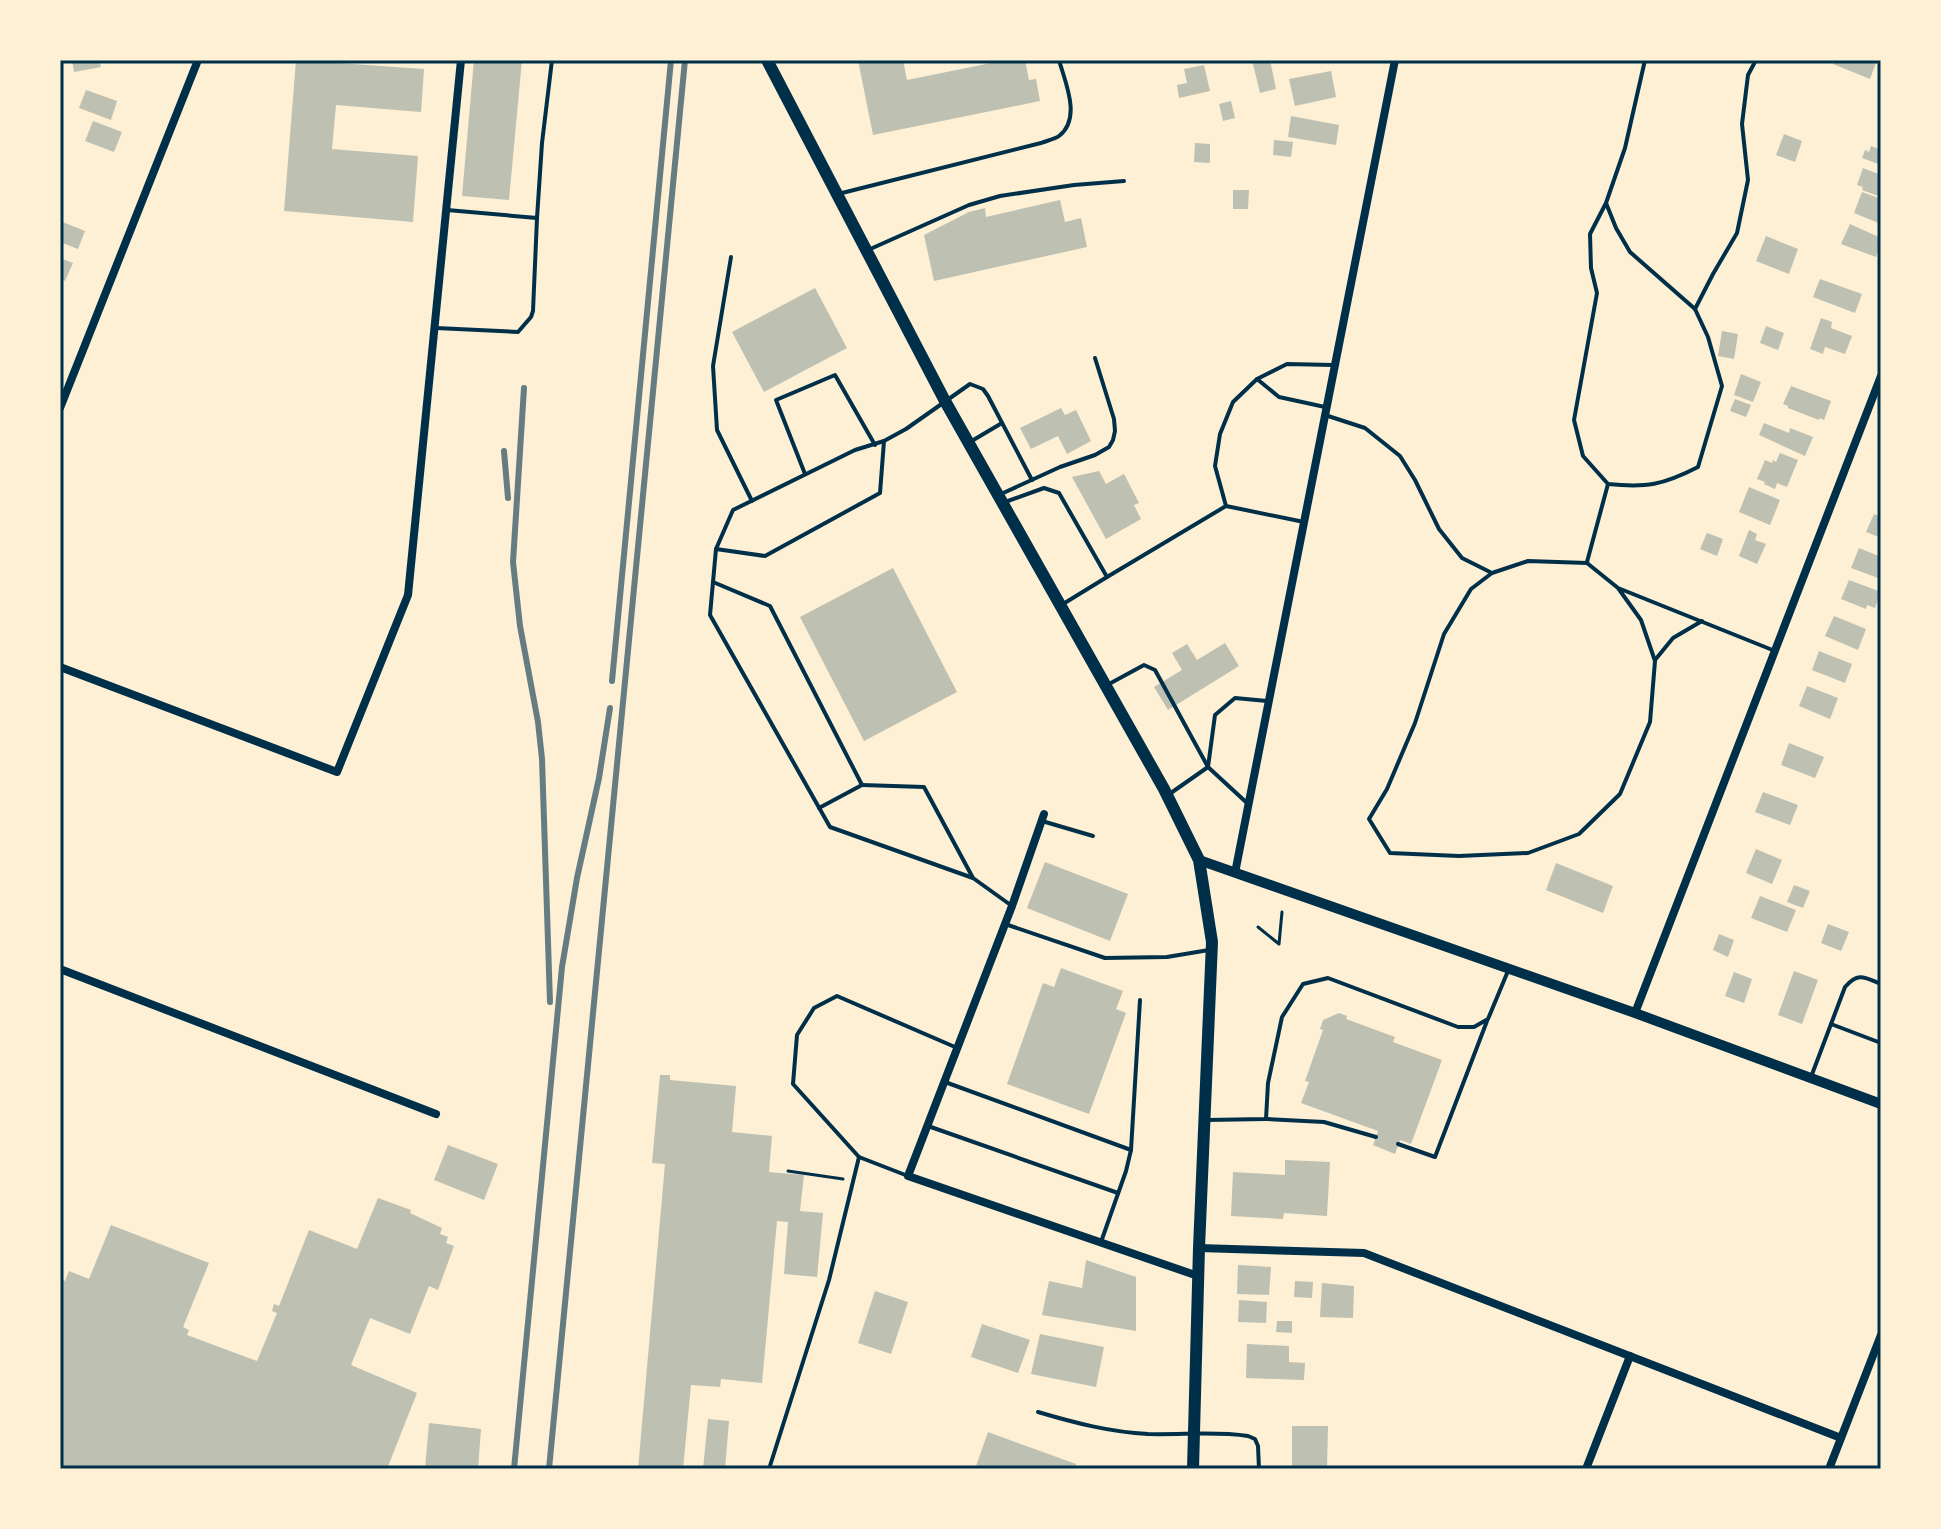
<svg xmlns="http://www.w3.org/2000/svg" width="1941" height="1529" font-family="Lato,sans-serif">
<rect width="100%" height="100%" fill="#fdf0d5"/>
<g fill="#bec0b2">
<polygon points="72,60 99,60 101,67 74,72"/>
<polygon points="296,60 424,69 421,112 336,105 332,149 418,156 413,222 284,211"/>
<polygon points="474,60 522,60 509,200 462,196"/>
<polygon points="858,60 903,60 907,80 1006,60 1025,60 1029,80 1036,79 1040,101 873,135"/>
<polygon points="1252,60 1270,60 1276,89 1260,93"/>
<polygon points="1834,60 1877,60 1870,79 1833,64"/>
<polygon points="1204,65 1210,91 1179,98 1177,85 1187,83 1184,69"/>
<polygon points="1331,71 1336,97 1295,106 1289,79"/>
<polygon points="86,90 117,101 111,120 79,108"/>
<polygon points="1231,101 1235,118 1223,121 1219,104"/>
<polygon points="1291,116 1339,125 1336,145 1288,137"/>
<polygon points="93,121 122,132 114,152 85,141"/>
<polygon points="1784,134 1802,141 1795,162 1776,155"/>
<polygon points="1274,140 1293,142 1291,157 1273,155"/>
<polygon points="1195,143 1210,144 1210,163 1194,162"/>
<polygon points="1871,146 1881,150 1881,165 1862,158 1865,150 1869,152"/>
<polygon points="1863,168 1881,175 1881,197 1862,190 1863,187 1857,185"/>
<polygon points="1233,190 1249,190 1248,209 1233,209"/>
<polygon points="1862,192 1881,199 1881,224 1854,213"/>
<polygon points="1060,200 1065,222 1081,218 1087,247 934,281 924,235 969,212 985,208 986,217"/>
<polygon points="60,221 85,231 78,249 60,242"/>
<polygon points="1850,224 1881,238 1881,244 1876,257 1841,244"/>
<polygon points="1766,236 1798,249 1789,274 1756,261"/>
<polygon points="60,258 73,263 65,281 60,278"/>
<polygon points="1820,279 1862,294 1855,313 1813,297"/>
<polygon points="815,288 847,348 764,392 732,332"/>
<polygon points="1821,318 1832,322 1831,328 1852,336 1845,354 1825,347 1823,354 1810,349"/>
<polygon points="1766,326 1784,333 1778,350 1760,343"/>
<polygon points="1722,331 1738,334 1734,359 1718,356"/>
<polygon points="1741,374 1761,382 1753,402 1734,395"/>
<polygon points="1791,386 1831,401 1824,420 1820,418 1819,420 1788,408 1788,406 1783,404"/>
<polygon points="1735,399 1751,405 1746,417 1730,411"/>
<polygon points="1061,408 1065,415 1076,410 1091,441 1067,454 1058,436 1031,449 1020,428"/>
<polygon points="1764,423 1789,433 1790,428 1813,437 1805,456 1759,435"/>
<polygon points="1780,453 1798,460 1787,487 1777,483 1775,489 1764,484 1765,482 1757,479 1765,460 1772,463 1773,460 1776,462"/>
<polygon points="1099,471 1106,484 1124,474 1139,503 1134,505 1141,519 1106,539 1072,477"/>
<polygon points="1749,487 1780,500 1770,525 1739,512"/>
<polygon points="1874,514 1881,517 1881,538 1866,532"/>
<polygon points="1749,530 1757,534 1755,540 1766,544 1757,564 1739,556"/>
<polygon points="1707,533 1723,539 1717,556 1700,549"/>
<polygon points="1859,548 1881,557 1881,579 1851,568"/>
<polygon points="893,568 957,692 864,741 800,617"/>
<polygon points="1849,580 1881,592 1875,608 1867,605 1866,609 1841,599"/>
<polygon points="1834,616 1866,629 1858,650 1825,636"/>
<polygon points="1225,643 1239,666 1168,710 1154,687 1182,670 1172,653 1187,644 1197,660"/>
<polygon points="1819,651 1852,664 1845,683 1812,670"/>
<polygon points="1807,686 1838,698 1830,719 1799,706"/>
<polygon points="1789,743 1824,757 1815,778 1781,765"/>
<polygon points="1763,792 1798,805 1790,825 1755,812"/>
<polygon points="1756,849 1782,860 1772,884 1746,873"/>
<polygon points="1045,862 1128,894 1110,941 1027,908"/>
<polygon points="1556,863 1613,886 1603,913 1546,890"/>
<polygon points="1794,885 1810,891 1803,908 1787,902"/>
<polygon points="1760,896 1796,910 1787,932 1751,918"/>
<polygon points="1828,924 1849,932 1841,951 1821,943"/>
<polygon points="1719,934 1734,940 1728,957 1713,950"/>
<polygon points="1061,968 1123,991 1116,1009 1126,1013 1089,1114 1007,1084 1043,983 1054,987"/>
<polygon points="1794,971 1818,980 1802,1024 1778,1015"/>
<polygon points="1734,972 1752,979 1744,1003 1725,996"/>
<polygon points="1339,1013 1347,1016 1346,1019 1395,1037 1393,1042 1442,1060 1411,1144 1400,1140 1395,1154 1373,1145 1378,1131 1301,1103 1309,1082 1305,1081 1323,1030 1320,1029 1323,1020"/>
<polygon points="660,1075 670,1075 670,1080 736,1086 732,1132 772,1136 769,1172 804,1175 800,1211 823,1213 817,1277 784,1274 788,1222 777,1221 762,1383 721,1379 720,1387 691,1385 683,1469 638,1469 665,1164 652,1163"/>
<polygon points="448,1145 498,1164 484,1200 434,1180"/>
<polygon points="1285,1160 1330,1162 1327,1216 1284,1213 1283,1219 1231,1216 1233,1172 1285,1175"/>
<polygon points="378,1198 411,1210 410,1213 442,1228 440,1234 448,1237 446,1243 454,1246 438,1290 429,1286 410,1334 370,1318 351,1365 417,1393 387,1469 60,1469 60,1279 65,1281 69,1271 89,1279 111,1225 209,1263 183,1327 189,1330 187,1335 257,1361 277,1313 272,1311 274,1304 279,1306 309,1230 357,1249"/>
<polygon points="1086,1260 1136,1277 1136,1331 1042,1315 1049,1281 1082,1288"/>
<polygon points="1238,1265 1271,1267 1269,1295 1237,1294"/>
<polygon points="1295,1281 1313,1282 1312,1298 1294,1297"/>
<polygon points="1322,1283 1354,1286 1353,1318 1320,1317"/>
<polygon points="875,1291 908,1302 891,1354 858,1343"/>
<polygon points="1239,1300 1267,1302 1266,1323 1238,1322"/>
<polygon points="1277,1321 1292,1321 1292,1333 1276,1332"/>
<polygon points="982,1324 1030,1340 1018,1373 971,1357"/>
<polygon points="1040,1334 1104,1347 1096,1387 1031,1374"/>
<polygon points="1247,1344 1289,1346 1289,1362 1305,1363 1304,1380 1246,1378"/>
<polygon points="708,1419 729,1421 725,1469 703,1469"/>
<polygon points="429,1423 481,1429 478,1469 425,1469"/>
<polygon points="1292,1426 1328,1426 1327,1469 1292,1469"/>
<polygon points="988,1432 1076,1464 1074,1469 975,1469"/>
</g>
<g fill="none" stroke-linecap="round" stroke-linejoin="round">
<g stroke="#003049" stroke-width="3">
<polyline points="1258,927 1279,944 1282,912"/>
<polyline points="788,1171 843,1179"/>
</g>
<g stroke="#003049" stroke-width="4">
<path d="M838,194L1041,143C1046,141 1055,139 1059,136C1082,118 1065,82 1059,60"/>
<path d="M1606,203L1616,228L1630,252L1695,309L1708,337L1722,386L1698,467C1663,485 1646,488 1608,484L1583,456L1574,420L1597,293L1591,268L1590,234L1606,203L1625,148L1645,60"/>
<polyline points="447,210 537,218 542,143 552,60"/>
<polyline points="868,250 969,205 1000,196 1074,185 1124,181"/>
<polyline points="731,257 713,366 717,430 752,501"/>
<polyline points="1695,309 1713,274 1737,233 1748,180 1742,124 1748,75 1756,60"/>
<polyline points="436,328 518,332 531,317 533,311 537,218"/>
<polyline points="1257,379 1279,397 1325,407"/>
<polyline points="1325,415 1365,428 1400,456 1415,480 1439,529 1462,558 1490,572"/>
<polyline points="970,442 1002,423"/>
<polyline points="805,474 776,400 835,375 875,445"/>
<polyline points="1001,494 1060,467 1095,455 1109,447 1113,440 1115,431 1114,419 1095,358"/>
<polyline points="1005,502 1044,488 1059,493 1107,577 1063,604"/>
<polyline points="1226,506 1215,466 1220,434 1233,402 1257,379 1287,364 1333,365"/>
<polyline points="716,549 765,556 880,493 884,441"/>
<polyline points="1587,562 1608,484"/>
<polyline points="1107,577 1226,506 1304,522"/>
<polyline points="713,582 770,606 862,785 819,808"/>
<polyline points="1618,588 1641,620 1655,661 1650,722 1620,794 1579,834 1528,853 1459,856 1390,853 1369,819 1387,789 1415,723 1444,634 1471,589 1492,573 1528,561 1587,563 1618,588 1775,651"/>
<polyline points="1655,660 1673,638 1702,621"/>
<polyline points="1109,684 1144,665 1155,670 1208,767 1247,803"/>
<polyline points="862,785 924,787 973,878"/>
<polyline points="1168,795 1208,767 1215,715 1235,698 1267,701"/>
<polyline points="1042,821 1093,836"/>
<polyline points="1012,906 973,878 830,827 710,615 716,549 733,510 855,450 884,441 906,429 970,384 983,389 988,396 1032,480"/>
<polyline points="1005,924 1105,958 1167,957 1209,950"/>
<polyline points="1831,1024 1881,1043"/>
<path d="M1811,1077L1845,987C1858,972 1864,977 1881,984"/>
<polyline points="945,1082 1131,1150"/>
<polyline points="1266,1119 1324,1122 1376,1137"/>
<polyline points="1207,1120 1266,1119 1268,1083 1282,1017 1303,984 1328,978 1458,1027 1474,1027 1488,1019 1508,971"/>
<polyline points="928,1126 1118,1193"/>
<polyline points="1398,1144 1435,1157 1487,1021"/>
<polyline points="859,1157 793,1084 797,1035 814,1008 837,996 955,1047"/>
<polyline points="1101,1242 1126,1171 1131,1150 1140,1000"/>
<path d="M1038,1412C1075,1423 1110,1432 1148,1434C1182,1435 1215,1431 1248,1436L1255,1439L1258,1446L1259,1469"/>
<polyline points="769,1469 829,1280 859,1157 908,1176"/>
</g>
<g stroke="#003049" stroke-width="8">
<polyline points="60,408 198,60"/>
<polyline points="60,667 337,772 408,595 461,60"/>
<polyline points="1044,814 1012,906 908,1176 1198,1276"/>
<polyline points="1235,873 1395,60"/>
<polyline points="60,969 436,1114"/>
<polyline points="1635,1013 1881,376"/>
<polyline points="1199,1248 1364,1253 1841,1438"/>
<polyline points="1586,1469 1630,1356"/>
<polyline points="1829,1469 1881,1335"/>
</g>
<polyline stroke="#003049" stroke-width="10" points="1199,860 1635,1013 1881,1104"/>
<polyline stroke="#003049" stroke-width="12" points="767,60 945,401 1164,789 1199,860 1212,942 1199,1248 1193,1469"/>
<g stroke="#657d81" stroke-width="6">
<polyline points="524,388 513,562 520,626 538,722 542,759 550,1002"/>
<polyline points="504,451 508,498"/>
<polyline points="612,681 671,60"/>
<polyline points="514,1469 562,967 577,878 599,778 610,708"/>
<polyline points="549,1469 685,60"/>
</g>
</g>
<rect width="1941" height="1529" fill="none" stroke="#fdf0d5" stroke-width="124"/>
<rect x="62" y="62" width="1817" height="1405" fill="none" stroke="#003049" stroke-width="3"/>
</svg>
